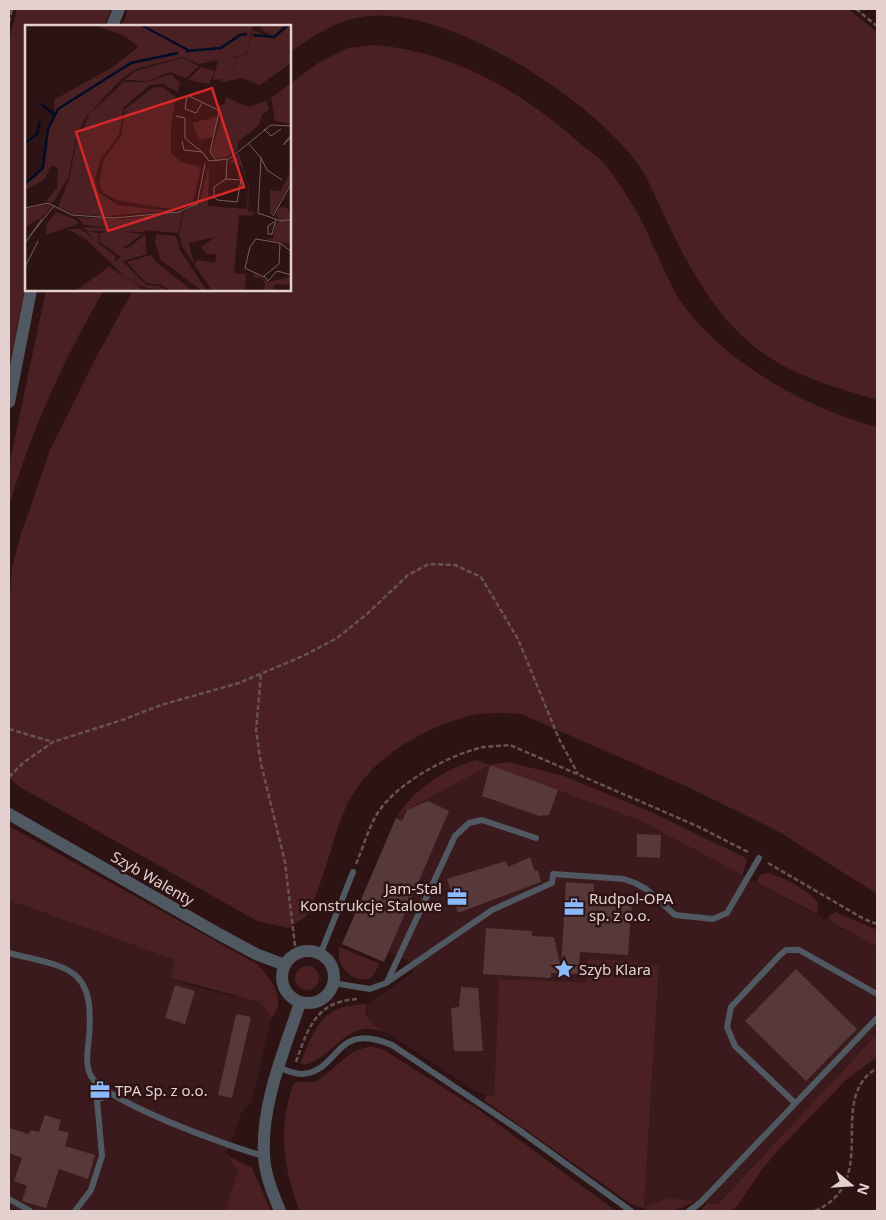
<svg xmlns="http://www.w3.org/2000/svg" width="886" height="1220" font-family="'Noto Sans',sans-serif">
<rect width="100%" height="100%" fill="#2d1314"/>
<g fill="#3a1a1c">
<polygon points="490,765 641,821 877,947 877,1034 718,1204 668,1198 644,1208 659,966 588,959 585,982 499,979 494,1097 477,1092 368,1020 366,1016 368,1004 414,972 407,960 389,952 384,962 342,944 396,818 407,810"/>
<polygon points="9,900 176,960 170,978 200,988 260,1002 271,1018 252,1102 242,1111 226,1155 238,1171 225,1211 9,1211"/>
</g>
<g fill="#4a2022">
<polygon points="17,9 111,9 104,26 26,26 26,282 9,367 9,41"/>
<path d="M128,9H848L877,32V400C824,384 780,373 739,333C705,300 682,253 662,211C655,197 649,180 640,167C595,101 444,2 361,17C334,22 313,36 290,52V26H122Z"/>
<path d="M375,45C453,52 518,89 576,140C587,150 602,158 610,171C625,192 640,215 650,239C659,258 666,276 676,294C715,358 807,409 877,427V894L781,833L690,788L521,714C503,713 485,712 468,716C417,731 363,762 343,814C335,833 316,907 305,917C300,921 294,924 288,928L257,921L20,787L9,777V611L12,568L20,537L50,450L93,363L133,290H290V84L318,63L348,48Z"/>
<path d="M46,290H104C64,359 31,430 9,507V466Z"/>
<path d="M475,760L490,765L508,762L564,776L651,812L744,857L747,861L742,875L641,821L490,765L407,810L396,818C414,789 442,771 475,760Z"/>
<path d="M9,826L257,964C271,977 288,1003 271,1018L260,1002L170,978L175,960L9,900Z"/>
<path d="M767,873C785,877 805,889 818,902L817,914L756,882L761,874Z"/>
<polygon points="836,912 877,930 877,947 828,920 830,915"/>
<path d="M339,947L380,964L371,978C356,983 345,974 339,960Z"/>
<path d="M587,959L627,961L659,966L644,1208L668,1198L694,1201C674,1215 653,1213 631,1204L484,1100L487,1095L494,1097L499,979L585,982Z"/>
<circle cx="307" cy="978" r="12"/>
<path d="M368,1004C359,1019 377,1026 388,1033C380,1031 373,1028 365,1029C340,1031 321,1069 300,1064C316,1025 321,1005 368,1004Z"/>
<polygon points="877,1034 877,1057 846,1080 783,1145 763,1168 738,1205 731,1211 700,1211 707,1203 718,1204"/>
<path d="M371,1046L384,1050L479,1110L616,1211H300C283,1169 278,1129 293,1085L296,1082H316L354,1051Z"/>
<polygon points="226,1155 252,1168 271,1211 225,1211 238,1171"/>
</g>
<g fill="#573939">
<polygon points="490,765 558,790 549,815 539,816 482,796"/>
<polygon points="428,801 449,811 384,962 342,944 396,818 402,821 407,810"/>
<polygon points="637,834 661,835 660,858 637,857"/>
<polygon points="530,857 535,871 538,870 541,882 458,913 447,879 506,861 508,867"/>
<polygon points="566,882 594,884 593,900 632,902 628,955 580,952 578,974 551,973 551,978 483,974 486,928 532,931 532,936 554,937 561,968"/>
<polygon points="796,969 857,1029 806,1081 745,1021"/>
<polygon points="175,985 195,991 185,1024 165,1018"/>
<polygon points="461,987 478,988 483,1051 454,1051 451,1008 459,1007"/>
<polygon points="236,1014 251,1017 232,1098 218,1095"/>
<polygon points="45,1115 61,1120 58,1130 69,1133 65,1146 95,1155 88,1179 59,1169 46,1208 22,1201 27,1186 14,1181 22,1158 9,1153 9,1128 29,1134 31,1130 39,1132"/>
</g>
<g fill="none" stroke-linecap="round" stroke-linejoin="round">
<g stroke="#695252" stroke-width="2.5" stroke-dasharray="5 2.5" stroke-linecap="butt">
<polyline points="856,9 877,26"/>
<polyline points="9,22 12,9"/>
<polyline points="261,675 256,730 261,764 285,862 296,954"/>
<polyline points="9,729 53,742"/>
<polyline points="9,777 24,762 53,742 125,719 161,705 239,683 303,656 337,638 367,614 408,575 429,564 455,565 481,577 518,639 559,739 578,774"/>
<polyline points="768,863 864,919 877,924"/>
<path d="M356,864C363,848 368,829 377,814C396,783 449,755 483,747C492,746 502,746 510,745L697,826L750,853"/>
<path d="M296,1062C308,1028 316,1001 358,999"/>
<path d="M815,1211C877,1183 834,1115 865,1078C868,1074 873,1071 877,1068"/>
</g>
<g stroke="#505862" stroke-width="6">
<path d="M9,953C68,968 95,965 89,1037C88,1048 85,1063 90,1074C101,1101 233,1148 264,1156"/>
<polyline points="320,955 353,872"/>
<polyline points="387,982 455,836 469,823 482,820 536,838"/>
<polyline points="333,983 370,989 386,983 492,910 552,883 553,874 624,879 635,883 646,889 675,915 713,919 727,913 759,858"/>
<path d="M279,1068C286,1070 294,1074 302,1074C341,1071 334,1020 392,1045L519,1130L631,1211"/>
<polyline points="795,1103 735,1046 727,1027 731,1007 780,955 786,950 799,950 877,994"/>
<polyline points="9,1199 30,1211"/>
<polyline points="75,1211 91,1190 102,1156 97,1100 111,1094"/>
<polyline points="689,1211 701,1202 877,1018"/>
</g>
<g stroke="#505862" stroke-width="12">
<polyline points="112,26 119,9"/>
<polyline points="9,402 31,290"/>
<polyline points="9,814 217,933 256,954 285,965"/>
<circle cx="308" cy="977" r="26"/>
<path d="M280,1211C273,1194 265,1175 264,1156C261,1104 284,1051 300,1003"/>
</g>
</g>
<defs>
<symbol id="office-bare" viewBox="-9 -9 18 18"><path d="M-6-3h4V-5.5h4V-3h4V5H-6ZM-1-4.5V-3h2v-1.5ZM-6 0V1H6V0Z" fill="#89bafc" stroke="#2d1314" stroke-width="2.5" paint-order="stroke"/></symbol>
<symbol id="sight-bare" viewBox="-9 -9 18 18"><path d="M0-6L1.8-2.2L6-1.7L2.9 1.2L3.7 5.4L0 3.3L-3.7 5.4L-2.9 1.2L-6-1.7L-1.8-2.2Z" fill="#89bafc" stroke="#2d1314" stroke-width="2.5" paint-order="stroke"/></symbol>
</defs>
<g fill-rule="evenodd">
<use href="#office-bare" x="443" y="883" width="28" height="28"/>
<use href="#office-bare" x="560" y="893" width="28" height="28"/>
<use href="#sight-bare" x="550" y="955" width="28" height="28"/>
<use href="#office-bare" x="86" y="1076" width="28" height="28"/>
</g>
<g text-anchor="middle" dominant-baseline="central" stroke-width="5" stroke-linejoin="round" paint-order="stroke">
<g font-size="15" fill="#e3d0cf" stroke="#2d1314">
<text transform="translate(153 878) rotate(30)">Szyb Walenty</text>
</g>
<g font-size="15" fill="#e3d0cf" stroke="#2d1314" text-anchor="start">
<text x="442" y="888" text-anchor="end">Jam-Stal<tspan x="442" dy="17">Konstrukcje Stalowe</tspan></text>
<text x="589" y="898">Rudpol-OPA<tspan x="589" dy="17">sp. z o.o.</tspan></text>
<text x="579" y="969">Szyb Klara</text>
<text x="115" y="1090">TPA Sp. z o.o.</text>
</g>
</g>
<g transform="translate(25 25)">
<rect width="266" height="266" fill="#2d1314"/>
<path d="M69,0H228L222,25L218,30L174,39L158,32L111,44L97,53L60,93L51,114L43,153L28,178L21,176L32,163L33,143L26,140L19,155L0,165V159L13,150L19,140L23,104L30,89L29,75L88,42L113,22L100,11ZM235,0H259L250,11L260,0H266V38L235,60L217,53L194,58L209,43L213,32L221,29L228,5L241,10L249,11L239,7ZM212,32L209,42L198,54L188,55L193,35ZM158,33L174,41L161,53L145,47L123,56L101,55L90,63L110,46ZM176,42L190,46L184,59L163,55ZM146,49L155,58L153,67L138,59L125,60L99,82L94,110L76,133L70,154L74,168L93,180L146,186L79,191L48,189L33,182L44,154L52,115L65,88L99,57H122ZM266,58V99L250,96L246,73ZM129,62H137L151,72L146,101V128L156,137L176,142L168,178L146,184L95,176L78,168L74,159L79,134L96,111L100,84ZM201,72L223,82L241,76L244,85L237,90L234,100L213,117V124L200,133L193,134L186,127L196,93L194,81L200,79ZM192,85L194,88V92L188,112L174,115L167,98L194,91ZM214,128L224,163L223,186L231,187L226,191L214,190L209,248L221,249L220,266H187L169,239L172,235L190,238L192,229H181L176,222L190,212L164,218L169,239L157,221L154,208L159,186L174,178L184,139L183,181L222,184L223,160L216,141L211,137L203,139ZM266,146V155L248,189H245V165L255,166L253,171ZM24,179L27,181L19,191L0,202V184ZM251 189a7 7 0 1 1 14 0a7 7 0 1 1-14 0ZM31,183L53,192L98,194L158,186L153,208L59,200L53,193L32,184L26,185ZM31,187L51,195L53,199L21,210L22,199ZM266,194V219L240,214L248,213L250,198ZM58,202L118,204L120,207L63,206L74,208L73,218L90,231V236L96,232L86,226L105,222L120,209L122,229L98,236L121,260L134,261L142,266L118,262L99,251L62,215L43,204H56L69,214ZM94,206L109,208L118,209L95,225H87L74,217L75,208ZM131,209L151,211L155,225L182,266H177L136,235L130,218ZM126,230L132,238L168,266H145L137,260L121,258L102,237ZM84,242L113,260L120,266H50ZM230,248L243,257L266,252V260L249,259L248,266H239L240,258L236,253L228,252Z" fill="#4a2022"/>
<path fill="none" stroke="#000d29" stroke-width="2.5" d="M118,1L163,25M228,10L249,12L263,0M161,26L196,23L215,10L222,9M16,79L29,89M0,118L12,109L15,96M0,159L18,143L23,104L33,84L106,38L153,28"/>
<path fill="none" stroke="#765f5f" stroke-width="1" d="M177,78L171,88L160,84L162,70L191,84L194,87L185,127L192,136M151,91L160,93V113L178,128L184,136M239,104L246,111L256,104M267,109L258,120L267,112M157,116L159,125L177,127M223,118L236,133L233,188L256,196L267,194M236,133L242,145L257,155M184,136L204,134L246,100L267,101M201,154L216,155L212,177L192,175L189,171V162L201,154L202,135M0,183L23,178L47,190L89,193L153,187L172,179L180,139M248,191L267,157M249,197L243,201V209H247L251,194M4,212L29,181M0,218L17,194M267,227L255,218L254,239L239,251L243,256L252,246L267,250M0,242L13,216M239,252L220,243L225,222L231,214L255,218"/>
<path fill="#d62828" fill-opacity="0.15" stroke="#d62828" stroke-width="2.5" d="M187,63L219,162L83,206L51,107Z"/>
<rect width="266" height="266" fill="none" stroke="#e3d0cf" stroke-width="2.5"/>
</g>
<rect width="886" height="1220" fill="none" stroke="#e3d0cf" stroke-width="20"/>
<g transform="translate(851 1185) rotate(108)" stroke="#2d1314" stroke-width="4" paint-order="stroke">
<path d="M0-4L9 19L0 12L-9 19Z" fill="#e3d0cf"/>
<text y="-8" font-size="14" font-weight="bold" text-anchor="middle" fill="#e3d0cf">N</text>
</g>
</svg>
